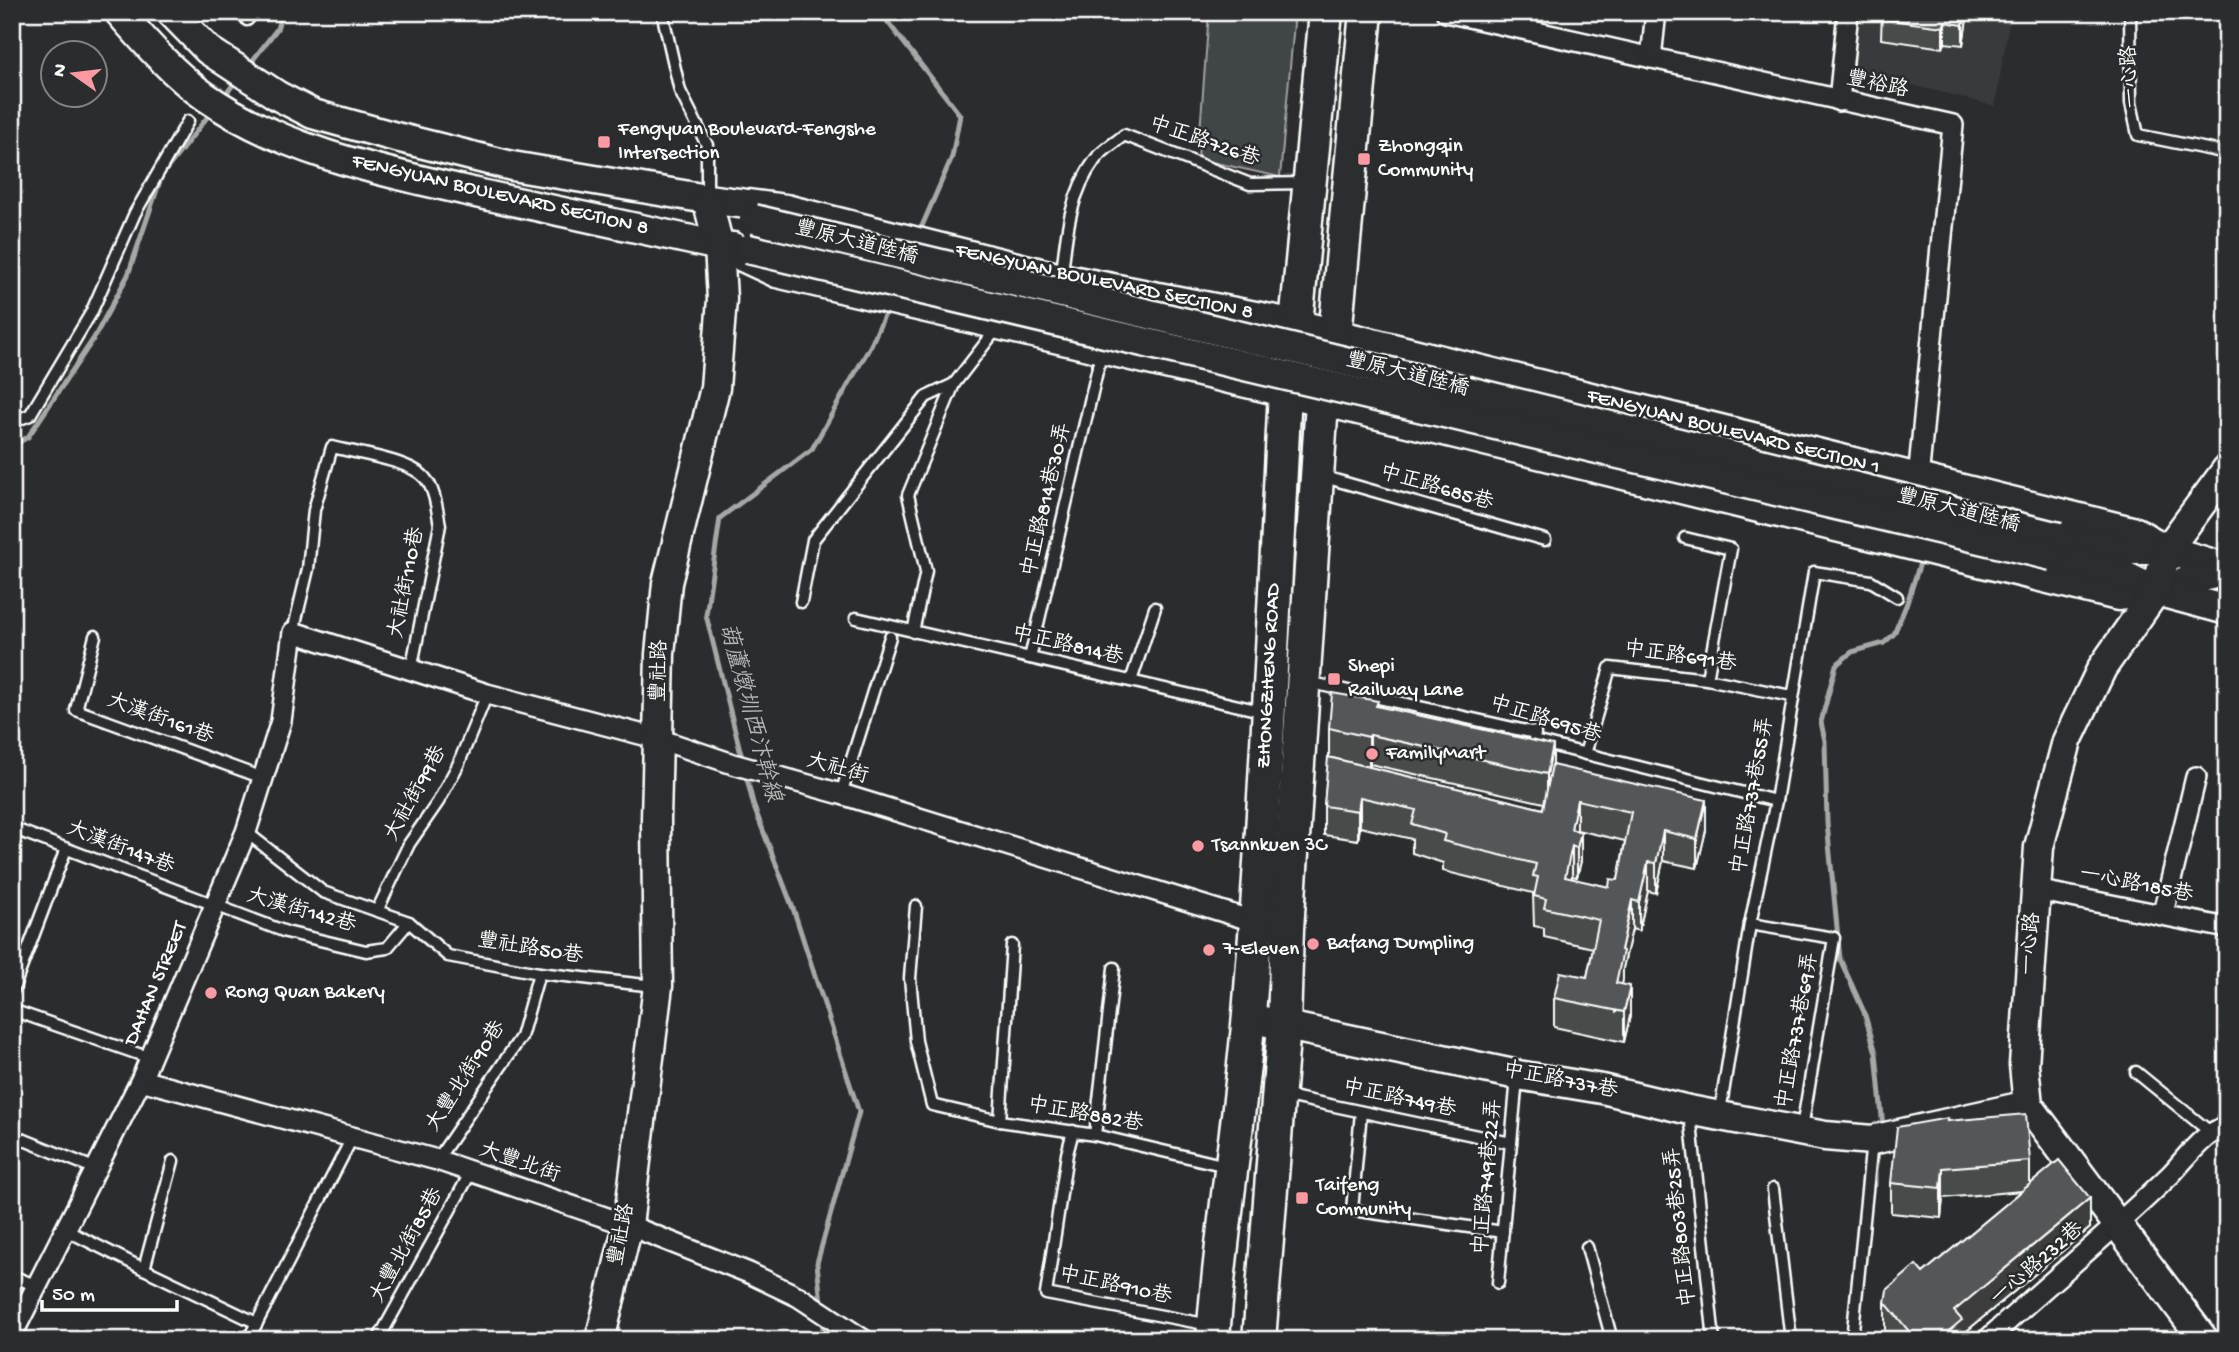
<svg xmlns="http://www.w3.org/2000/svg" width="2239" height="1352" font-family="'Gochi Hand','LXGW WenKai TC',sans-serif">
<rect width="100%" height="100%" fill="#2a2d2e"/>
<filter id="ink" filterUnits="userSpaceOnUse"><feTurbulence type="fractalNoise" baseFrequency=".0143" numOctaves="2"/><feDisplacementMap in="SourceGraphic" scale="14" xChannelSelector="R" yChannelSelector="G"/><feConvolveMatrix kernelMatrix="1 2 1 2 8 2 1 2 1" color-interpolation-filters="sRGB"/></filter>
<g filter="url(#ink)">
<polygon fill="#373a3b" points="1858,12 2011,12 1995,106 1853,70"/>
<polygon fill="#414445" stroke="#a0a2a2" stroke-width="2" points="1209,12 1295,12 1280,177 1198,159"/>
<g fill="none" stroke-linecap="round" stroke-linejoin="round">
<g stroke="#a6a7a7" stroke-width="5">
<polyline points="880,12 960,115 952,157 919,233"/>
<polyline points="249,65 277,29 282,12"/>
<polyline points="223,98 238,78"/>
<polyline points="12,446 28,437 94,338 128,275 162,175 212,111"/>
<polyline points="743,762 706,615 720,518 812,449 871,345 888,307"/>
<polyline points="745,771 754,807 794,911 859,1112 817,1263 821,1304"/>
<polyline points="1883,1128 1876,1053 1864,1012 1840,959 1827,823 1825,741 1821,722 1836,665 1852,652 1884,643 1894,634 1907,603 1921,560"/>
<polyline points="1875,1185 1875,1171 1879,1148"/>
<polyline points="822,1317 824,1340"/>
</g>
<defs>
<g id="lane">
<polyline points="662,12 680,91 707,145 707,195"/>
<polyline points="2130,12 2131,103 2138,135 2227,153"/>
<polyline points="247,20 254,12"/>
<path d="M1062,274C1066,235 1070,193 1095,160C1102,150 1115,143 1124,135L1250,184L1305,183"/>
<polyline points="12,422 30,415 91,313 135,213 188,121"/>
<polyline points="1321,476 1545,540"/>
<polyline points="1685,538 1731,549 1707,679"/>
<polyline points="801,602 813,540 926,397 954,384"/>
<polyline points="856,618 1265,712"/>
<path d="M293,632L308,569L314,510L332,447C355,453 410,460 425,478C435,489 437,510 440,525L411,670"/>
<polyline points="913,632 926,571 908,495 954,384 998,327"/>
<polyline points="95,636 76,710 263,778"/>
<polyline points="1030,658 1102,350"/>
<polyline points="1131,681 1155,608"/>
<polyline points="1308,682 1535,733 1534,741 1776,801"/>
<polyline points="1585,754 1610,668 1707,679 1791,696"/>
<polyline points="841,794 890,637"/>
<polyline points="12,828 286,932 366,951 387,948 409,922"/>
<polyline points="246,832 323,892 409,922 448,956 539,973 654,986"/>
<polyline points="916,906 910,978 916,1041 932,1105 1000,1121 1095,1135 1226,1166"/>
<polyline points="377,911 409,844 438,802 458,765 487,694"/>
<polyline points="1750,924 1834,938 1802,1128"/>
<polyline points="12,992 66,849"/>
<polyline points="12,1010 150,1058"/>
<polyline points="2136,1072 2210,1132"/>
<polyline points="1282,1095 1511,1143"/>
<polyline points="1361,1112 1352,1210 1503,1232"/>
<polyline points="1720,1112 1750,924 1776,801 1814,572 1871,581 1897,597"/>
<polyline points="1690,1114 1714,1340"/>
<polyline points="1000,1121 1012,945"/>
<polyline points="1073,1131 1067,1154 1046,1294 1210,1325"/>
<polyline points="12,1135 96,1169"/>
<polyline points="1095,1135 1114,968"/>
<polyline points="437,1160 521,1037 539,973"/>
<polyline points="173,1161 144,1269 257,1323"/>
<polyline points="1773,1189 1791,1340"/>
<polyline points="66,1230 144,1269"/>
<polyline points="1587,1247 1612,1340"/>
<polyline points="12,1276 37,1286"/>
<polyline points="1498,1283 1517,1078"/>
<polyline points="248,1340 352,1138"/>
<polyline points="378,1340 471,1172"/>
<polyline points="1852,1340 1872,1141"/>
</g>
<g id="street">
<polyline points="1446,12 1953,125 1918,479"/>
<polyline points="1651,58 1656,12"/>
<polyline points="1839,101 1848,12"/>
<polyline points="2036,890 2227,928"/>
<polyline points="2163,913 2196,777"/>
<polyline points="141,1080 437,1160 628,1225 749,1273 799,1297 864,1340"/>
<polyline points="12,1335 141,1080 246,832 281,721 293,632 487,694 659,739 733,764 841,794 1266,925"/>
<path d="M1987,1340C2048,1283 2112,1232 2171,1174C2183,1162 2209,1125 2227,1129"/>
</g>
<g id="secondary">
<path d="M119,12C144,41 175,76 206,97C288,154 390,173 485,195C563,212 641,229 719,246L733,247"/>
<polyline points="171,12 208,50 278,96 313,114 392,136 512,166 707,199 786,209 1061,278 1296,324 2136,532 2167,550 2227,568"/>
<polyline points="719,246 777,273 1285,392 2118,596 2156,591 2227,570"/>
<polyline points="2059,537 2123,550 2164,550"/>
<polyline points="2052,556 2121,574 2156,591 2227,610"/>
<polyline points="1249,1018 1518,1075 1602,1089 1689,1110 1825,1136 1872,1140 2028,1105"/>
<polyline points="600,1340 628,1225 658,986 656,820 660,654 667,583 715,388 722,299 719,246 707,199"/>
<polyline points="2204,1340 2028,1105 2024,1065 2039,847 2067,741 2102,668 2156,591 2167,550 2227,469"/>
</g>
<g id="primary">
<path d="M1213,1340C1220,1231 1240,1123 1249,1014C1266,807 1274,600 1285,392L1296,324L1326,12"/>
<polyline points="1259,1340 1284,1025 1287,929 1322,402 1335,335 1366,12"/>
</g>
</defs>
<use href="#lane" stroke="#fff" stroke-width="15"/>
<use href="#street" stroke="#fff" stroke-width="24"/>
<use href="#secondary" stroke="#fff" stroke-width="33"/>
<use href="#primary" stroke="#fff" stroke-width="37"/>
<use href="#lane" stroke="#2a2d2e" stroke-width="10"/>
<use href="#street" stroke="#2a2d2e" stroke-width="19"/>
<use href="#secondary" stroke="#2a2d2e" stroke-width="28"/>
<use href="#primary" stroke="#2a2d2e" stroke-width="32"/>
<defs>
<g id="secondary-bridge">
<polyline points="754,219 1440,384 2059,537"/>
<polyline points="748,249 2052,556"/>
</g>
</defs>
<use href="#secondary-bridge" stroke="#fff" stroke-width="33" stroke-linecap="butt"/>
<use href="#secondary-bridge" stroke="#2a2d2e" stroke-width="28"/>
</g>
<g fill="#494b4c" stroke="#fff" stroke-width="2" fill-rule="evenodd">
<polygon points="1882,12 1968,12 1963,45 1945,43 1943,48 1881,39"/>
<path d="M1378,706L1553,766L1706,830L1697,868L1663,861L1656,893L1648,891L1639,931L1632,929L1623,968L1622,985L1630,1016L1624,1042L1554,1027V998L1587,977L1593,948L1544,937V928L1534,926L1533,893L1443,871V863L1412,853V839L1360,827L1358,840L1324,835V806L1329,757V728ZM1332,758L1369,767L1370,764L1544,803L1543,809ZM1577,830L1625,841L1618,880L1609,887L1571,879L1572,876L1577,877L1581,861Z"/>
<polygon points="1948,1121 2030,1161 2030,1184 2090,1228 1962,1335 1962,1340 1892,1340 1885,1332 1885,1302 1923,1273 2022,1191 1943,1198 1941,1218 1891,1213 1891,1183"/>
</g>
<g fill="#3c3d3e" stroke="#fff" stroke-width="2">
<polygon points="1965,12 1968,12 1963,45 1963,25"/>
<polygon points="1945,22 1945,43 1943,48 1943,27"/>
<polygon points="1370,735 1370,764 1369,767 1369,737"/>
<polygon points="1553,745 1553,775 1547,803 1547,774"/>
<polygon points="1360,797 1360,827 1358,840 1358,811"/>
<polygon points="1577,800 1577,830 1574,847 1572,846 1572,876 1565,907 1565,877 1571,829"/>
<polygon points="1706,800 1706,830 1697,868 1697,839"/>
<polygon points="1663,831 1663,861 1656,893 1656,863"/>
<polygon points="1581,832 1581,861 1577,877 1577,848"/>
<polygon points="1648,862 1648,891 1639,931 1639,902"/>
<polygon points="1632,900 1632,929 1623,968 1623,980 1616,1013 1616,983 1621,950"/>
<polygon points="1630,986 1630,1016 1624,1042 1624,1012"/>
<polygon points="1943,1168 1943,1198 1941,1218 1941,1188"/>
<polygon points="2090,1198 2090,1228 1962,1335 1962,1340 1938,1340 1954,1311"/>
</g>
<g fill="#555758" stroke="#fff" stroke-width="2" fill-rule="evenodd">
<polygon points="1882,12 1965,12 1963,25 1945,22 1943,27 1881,19"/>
<polygon points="1332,693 1378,701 1376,706 1553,745 1547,774 1370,735 1369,737 1329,728"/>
<path d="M1328,757L1543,809L1552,765L1706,800L1697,839L1663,831L1656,863L1648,862L1639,902L1632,900L1621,950L1623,951L1616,983L1630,986L1624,1012L1554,998L1560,972L1587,977L1599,920L1544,908L1546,899L1534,896L1538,877L1533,876L1536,864L1443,841L1445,834L1412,824L1416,810L1360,797L1358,811L1324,806ZM1577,800L1631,812L1618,880L1610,879L1609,887L1565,877L1572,846L1577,848L1581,832L1571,829Z"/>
<polygon points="2026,1114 2030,1161 1943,1168 1941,1188 1891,1183 1897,1127 1948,1118 1947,1121"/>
<polygon points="2059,1160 2090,1198 1954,1311 1962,1320 1938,1340 1916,1340 1885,1302 1887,1290 1916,1265 1923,1273"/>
</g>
</g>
<g fill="#ff9aa2" stroke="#2a2d2e" stroke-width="2.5">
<rect x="597" y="135" width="14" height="14" rx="3.5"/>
<rect x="1357" y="152" width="14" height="14" rx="3.5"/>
<rect x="1327" y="672" width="14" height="14" rx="3.5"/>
<circle cx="1372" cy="754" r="7"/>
<circle cx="1198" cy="846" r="7"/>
<circle cx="1313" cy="944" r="7"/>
<circle cx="1209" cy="950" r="7"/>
<circle cx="211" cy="993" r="7"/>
<rect x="1295" y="1191" width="14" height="14" rx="3.5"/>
</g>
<g text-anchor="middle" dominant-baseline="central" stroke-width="5" stroke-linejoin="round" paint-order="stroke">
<g font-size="21" fill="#fff" stroke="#2a2d2e">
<text transform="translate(2132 77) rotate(-93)">一心路</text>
<text transform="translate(1877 86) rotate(12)">豐裕路</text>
<text transform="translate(1204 143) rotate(19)">中正路726巷</text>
<text transform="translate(500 196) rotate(13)">FENGYUAN BOULEVARD SECTION 8</text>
<text transform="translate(856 244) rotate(14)">豐原大道陸橋</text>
<text transform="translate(1104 283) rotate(12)">FENGYUAN BOULEVARD SECTION 8</text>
<text transform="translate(1407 376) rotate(14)">豐原大道陸橋</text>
<text transform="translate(1733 433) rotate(14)">FENGYUAN BOULEVARD SECTION 1</text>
<text transform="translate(1436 489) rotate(16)">中正路685巷</text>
<text transform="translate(1048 500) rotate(-77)">中正路814巷30弄</text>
<text transform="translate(1958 512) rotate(14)">豐原大道陸橋</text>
<text transform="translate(408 583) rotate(-79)">大社街110巷</text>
<text transform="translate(1067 647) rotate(13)">中正路814巷</text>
<text transform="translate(1680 658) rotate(8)">中正路691巷</text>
<text transform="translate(661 671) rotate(-88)">豐社路</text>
<text transform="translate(1270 676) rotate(-87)">ZHONGZHENG ROAD</text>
<text transform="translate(160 720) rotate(20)">大漢街161巷</text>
<text transform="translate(1545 721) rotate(17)">中正路695巷</text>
<text transform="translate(837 770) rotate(16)">大社街</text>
<text transform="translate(417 794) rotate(-61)">大社街99巷</text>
<text transform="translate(1754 796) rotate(-80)">中正路737巷55弄</text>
<text transform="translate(120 849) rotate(21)">大漢街147巷</text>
<text transform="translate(2136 886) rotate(11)">一心路185巷</text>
<text transform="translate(301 912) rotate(16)">大漢街142巷</text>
<text transform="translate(2032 944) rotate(-85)">一心路</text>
<text transform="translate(530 950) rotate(9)">豐社路50巷</text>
<text transform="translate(157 984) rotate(-67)">DAHAN STREET</text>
<text transform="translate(1799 1031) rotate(-80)">中正路737巷69弄</text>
<text transform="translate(467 1077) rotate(-57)">大豐北街90巷</text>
<text transform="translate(1560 1082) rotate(11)">中正路737巷</text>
<text transform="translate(1399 1100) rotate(12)">中正路749巷</text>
<text transform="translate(1085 1116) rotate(10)">中正路882巷</text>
<text transform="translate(519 1164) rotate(19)">大豐北街</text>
<text transform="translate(1489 1177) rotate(-85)">中正路749巷22弄</text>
<text transform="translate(1682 1227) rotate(-96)">中正路803巷25弄</text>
<text transform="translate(623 1235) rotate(-79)">豐社路</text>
<text transform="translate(408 1246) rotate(-61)">大豐北街85巷</text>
<text transform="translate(2038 1265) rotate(-41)">一心路232巷</text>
<text transform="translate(1115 1287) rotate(12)">中正路910巷</text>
</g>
<g font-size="21" fill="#fff" stroke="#2a2d2e" text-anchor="start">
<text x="618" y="130">Fengyuan Boulevard-Fengshe<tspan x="618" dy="24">Intersection</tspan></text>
<text x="1378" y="147">Zhongqin<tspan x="1378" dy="24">Community</tspan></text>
<text x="1348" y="667">Shepi<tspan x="1348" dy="24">Railway Lane</tspan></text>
<text x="1386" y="754">FamilyMart</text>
<text x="1212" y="846">Tsannkuen 3C</text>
<text x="1327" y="944">Bafang Dumpling</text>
<text x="1223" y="950">7-Eleven</text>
<text x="225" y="993">Rong Quan Bakery</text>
<text x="1316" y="1186">Taifeng<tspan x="1316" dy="24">Community</tspan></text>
</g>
<g font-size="23" font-style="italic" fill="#b4b6b6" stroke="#2a2d2e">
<text transform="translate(749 713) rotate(75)">葫蘆燉圳西汴幹線</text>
</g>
</g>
<rect width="2239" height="1352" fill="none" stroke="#2a2d2e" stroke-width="42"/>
<rect x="21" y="21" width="2197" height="1310" fill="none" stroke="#fff" stroke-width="2.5" filter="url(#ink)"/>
<g transform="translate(74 74) rotate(284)"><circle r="33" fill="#2a2d2e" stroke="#7f8182" stroke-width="2"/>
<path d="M0-5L12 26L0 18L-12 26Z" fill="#ff9aa2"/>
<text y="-10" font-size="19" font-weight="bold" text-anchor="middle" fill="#ffffff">N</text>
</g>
<path d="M42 1300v10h135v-10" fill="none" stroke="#ffffff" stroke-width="3.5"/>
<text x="52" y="1300" font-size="21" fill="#ffffff" stroke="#2a2d2e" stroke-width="5" paint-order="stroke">50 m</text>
</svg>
